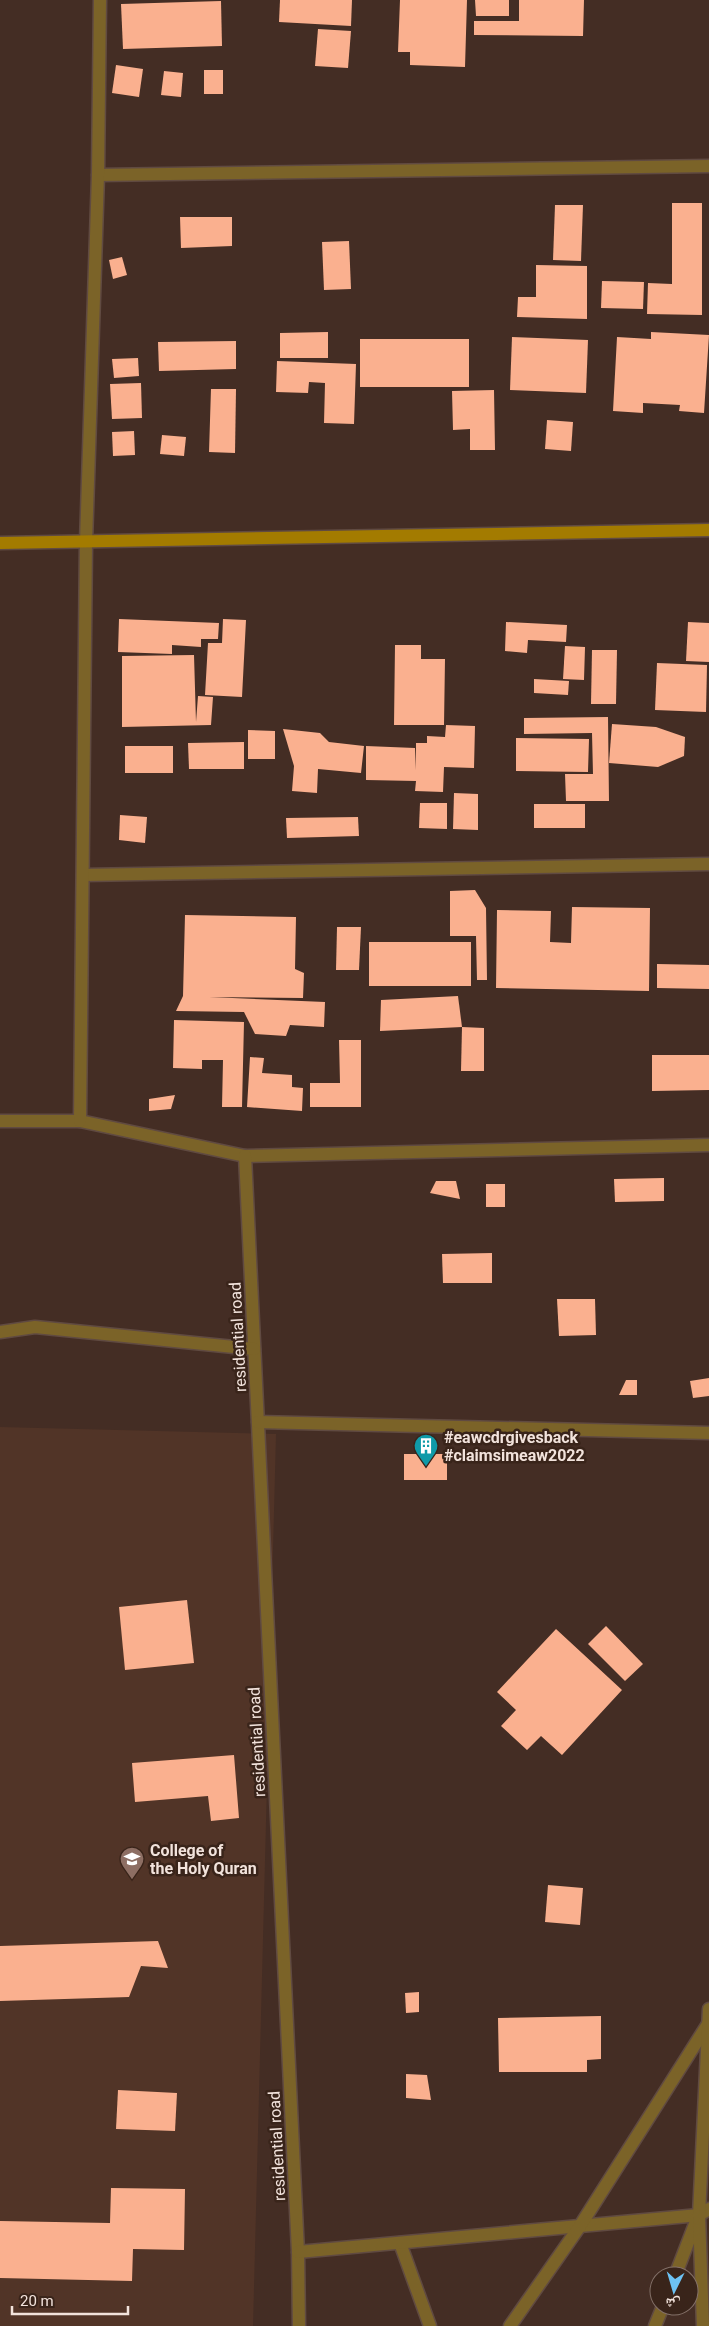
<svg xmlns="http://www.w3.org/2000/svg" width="709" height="2326" font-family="Roboto,'Noto Naskh Arabic',sans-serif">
<rect width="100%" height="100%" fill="#442d24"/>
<polygon fill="#513427" points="0,1427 276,1434 253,2326 0,2326"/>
<g fill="#fab08f">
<polygon points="280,0 352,0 351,26 279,22"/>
<polygon points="400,0 467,0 465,67 410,65 410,52 398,52"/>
<polygon points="475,0 509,0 509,16 476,16"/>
<polygon points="519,0 584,0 583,36 474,35 474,21 519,21"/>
<polygon points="221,1 222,46 123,49 121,4"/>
<polygon points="318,29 351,31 348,68 315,66"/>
<polygon points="116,65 143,69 139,97 112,93"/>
<rect x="204" y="70" width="19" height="24"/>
<polygon points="164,71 183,73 181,97 161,95"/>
<polygon points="672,203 702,203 702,315 647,314 648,283 672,284"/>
<polygon points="555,205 583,205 581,261 553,260"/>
<polygon points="180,217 232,217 232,246 181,248"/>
<polygon points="349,241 351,289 324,290 322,242"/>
<polygon points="122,257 127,275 113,279 109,260"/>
<polygon points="536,265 587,266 587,319 517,317 518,297 536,297"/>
<polygon points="602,281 644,282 643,309 601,308"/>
<polygon points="328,332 328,358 280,358 280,333"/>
<polygon points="651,332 709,335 704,413 679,411 680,405 643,403 643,413 613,411 617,337 651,339"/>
<polygon points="512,337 588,340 586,393 510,390"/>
<rect x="360" y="339" width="109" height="48"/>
<polygon points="236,341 236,369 159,371 158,342"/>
<polygon points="138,358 139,376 114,378 112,359"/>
<polygon points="277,361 356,364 354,424 324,423 325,383 309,382 308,393 276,392"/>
<polygon points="141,383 142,418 112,419 110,384"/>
<polygon points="211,389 236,389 235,453 209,452"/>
<polygon points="494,390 495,450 470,450 470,429 453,430 452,391"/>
<polygon points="547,420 573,422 571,451 545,449"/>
<polygon points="134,431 135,455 113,456 112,432"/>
<polygon points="162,435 186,437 184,456 160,454"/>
<polygon points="119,619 219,623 218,639 201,639 201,647 172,645 172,654 118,652"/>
<polygon points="223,619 246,620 242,697 205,695 208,643 222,643"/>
<polygon points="506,622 567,625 566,642 528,640 527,653 505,651"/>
<polygon points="688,622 709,623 709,662 686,661"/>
<polygon points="395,645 421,645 421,659 445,659 444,725 394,725"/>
<polygon points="565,646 585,647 584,680 563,679"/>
<polygon points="592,650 617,650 616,704 591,704"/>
<polygon points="194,655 196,722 198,696 213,697 211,725 122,727 122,656"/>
<polygon points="657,663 707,665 706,712 655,710"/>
<polygon points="534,679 569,681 568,695 534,693"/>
<polygon points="608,717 609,801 566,801 565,774 593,774 592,733 524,734 524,718"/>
<polygon points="612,724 656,727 685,737 684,756 658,767 609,763"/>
<polygon points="446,725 475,726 474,768 444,767 443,792 415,791 416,781 366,780 366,746 415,748 416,770 416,743 427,743 427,736 445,737"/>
<polygon points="283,729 320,733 329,742 364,746 361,773 318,769 317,793 292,791 294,766"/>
<polygon points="248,730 275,731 275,759 248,759"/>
<polygon points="516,738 589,739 588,772 516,771"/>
<polygon points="244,742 244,769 189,769 188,743"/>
<rect x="125" y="746" width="48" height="27"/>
<polygon points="454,793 478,794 478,830 453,829"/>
<polygon points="420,803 447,803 447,829 419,828"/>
<rect x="534" y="804" width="51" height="24"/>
<polygon points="120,815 147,817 145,843 119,840"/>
<polygon points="358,817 359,836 287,838 286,818"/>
<polygon points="475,890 486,908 487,980 477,980 476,936 450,936 450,891"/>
<polygon points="572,907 650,908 649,991 496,988 497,910 551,911 550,942 571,943"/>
<polygon points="185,915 296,917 295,969 304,973 303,998 209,997 325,1002 324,1027 290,1025 286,1036 255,1034 244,1012 176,1011 183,996"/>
<polygon points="337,927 361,927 359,970 336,970"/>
<rect x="369" y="942" width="102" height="44"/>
<polygon points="657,964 709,965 709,989 657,988"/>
<polygon points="458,996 462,1027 380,1031 381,1000"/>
<polygon points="174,1020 244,1022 242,1107 222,1107 223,1060 202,1060 202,1069 173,1068"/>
<polygon points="462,1027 484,1028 484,1071 461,1071"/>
<polygon points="339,1040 361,1040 361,1107 310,1107 310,1083 340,1083"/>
<polygon points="652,1055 709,1055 709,1090 652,1091"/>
<polygon points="250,1057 264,1058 262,1073 292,1075 292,1087 303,1088 302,1111 247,1107"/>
<polygon points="175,1095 171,1109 149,1111 149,1099"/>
<polygon points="664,1178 664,1201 615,1202 614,1179"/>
<polygon points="436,1181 456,1181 460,1199 430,1193"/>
<rect x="486" y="1184" width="19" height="23"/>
<polygon points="492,1253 492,1283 443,1283 442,1254"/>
<polygon points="557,1299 595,1299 596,1335 559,1336"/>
<polygon points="709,1378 709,1396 693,1398 690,1381"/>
<polygon points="626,1380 637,1380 637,1395 619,1395"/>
<rect x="404" y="1454" width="43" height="26"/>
<polygon points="187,1600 194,1663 125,1670 119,1607"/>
<polygon points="606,1626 643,1664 625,1681 588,1644"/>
<polygon points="556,1629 622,1690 562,1755 541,1736 527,1750 501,1726 516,1710 497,1692"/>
<polygon points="234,1755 239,1818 211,1821 208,1796 135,1802 132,1763"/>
<polygon points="548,1885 583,1888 580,1925 545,1922"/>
<polygon points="158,1941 168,1968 141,1966 129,1997 0,2001 0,1946"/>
<polygon points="419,1992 419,2012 406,2013 405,1993"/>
<polygon points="601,2016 601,2059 587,2060 587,2072 499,2072 498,2018"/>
<polygon points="406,2074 427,2075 431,2100 406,2098"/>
<polygon points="118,2090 177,2093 175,2131 116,2129"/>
<polygon points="111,2188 185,2189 184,2250 133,2249 132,2281 0,2278 0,2221 110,2223"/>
</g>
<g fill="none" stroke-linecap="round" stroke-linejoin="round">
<defs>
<g id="street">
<polyline points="98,175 709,166"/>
<polyline points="83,875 709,864"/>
<polyline points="0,1121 80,1121 245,1156 709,1145"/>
<polyline points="80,1121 86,542 98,175 100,0"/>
<polyline points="245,1156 298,2252 299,2326"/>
<polyline points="0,1332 35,1327 254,1349"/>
<polyline points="258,1422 709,1433"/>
<polyline points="400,2243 430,2326"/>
<polyline points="298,2252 699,2215 709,2209"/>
<polyline points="675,2276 697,2219"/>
<polyline points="510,2326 580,2226 708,2024"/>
<polyline points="655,2326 663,2306"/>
<polyline points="703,2326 699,2215 709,2009"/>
</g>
<polyline id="secondary" points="0,543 709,530"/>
</defs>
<use href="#street" stroke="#604a41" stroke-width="15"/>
<use href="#secondary" stroke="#604a41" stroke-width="15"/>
<use href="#street" stroke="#7b6328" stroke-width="12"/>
<use href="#secondary" stroke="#a37b00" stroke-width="12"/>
</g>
<defs>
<symbol id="building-pin" viewBox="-11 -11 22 30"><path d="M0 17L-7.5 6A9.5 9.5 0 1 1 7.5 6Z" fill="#0f9aa8" stroke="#39241a"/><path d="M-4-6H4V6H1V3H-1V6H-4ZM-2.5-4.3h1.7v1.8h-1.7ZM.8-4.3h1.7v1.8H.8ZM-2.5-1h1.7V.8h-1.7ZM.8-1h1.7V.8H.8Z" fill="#fff"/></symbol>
<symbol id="university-pin" viewBox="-11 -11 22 30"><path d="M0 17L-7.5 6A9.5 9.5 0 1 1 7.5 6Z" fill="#8d6e63" stroke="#39241a"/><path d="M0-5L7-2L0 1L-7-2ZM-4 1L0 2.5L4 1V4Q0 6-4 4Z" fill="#fff"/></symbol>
</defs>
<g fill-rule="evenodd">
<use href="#building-pin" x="412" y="1432" width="28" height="38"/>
<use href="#university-pin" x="118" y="1845" width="28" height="38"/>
</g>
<g text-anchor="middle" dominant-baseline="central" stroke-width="5" stroke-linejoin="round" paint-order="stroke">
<g font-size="16" fill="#f2e3dc" stroke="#39241a">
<text transform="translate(238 1337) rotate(-93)">residential road</text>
<text transform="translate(257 1742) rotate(-93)">residential road</text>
<text transform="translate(277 2146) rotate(-93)">residential road</text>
</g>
<g font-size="16" font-weight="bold" fill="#f2e3dc" stroke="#39241a" text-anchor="start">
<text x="444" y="1437">#eawcdrgivesback<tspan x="444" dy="18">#claimsimeaw2022</tspan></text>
<text x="150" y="1850">College of<tspan x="150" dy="18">the Holy Quran</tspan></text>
</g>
</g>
<g transform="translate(674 2291) rotate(185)"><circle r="24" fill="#39241a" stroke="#837068"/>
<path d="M0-4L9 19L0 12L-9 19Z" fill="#6dc2f3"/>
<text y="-8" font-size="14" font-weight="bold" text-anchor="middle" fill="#f2e3dc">ش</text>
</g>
<path d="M12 2306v8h116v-8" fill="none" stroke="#f2e3dc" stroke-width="2.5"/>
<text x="20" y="2306" font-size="15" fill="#f2e3dc" stroke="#39241a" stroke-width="4" paint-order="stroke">20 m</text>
</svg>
